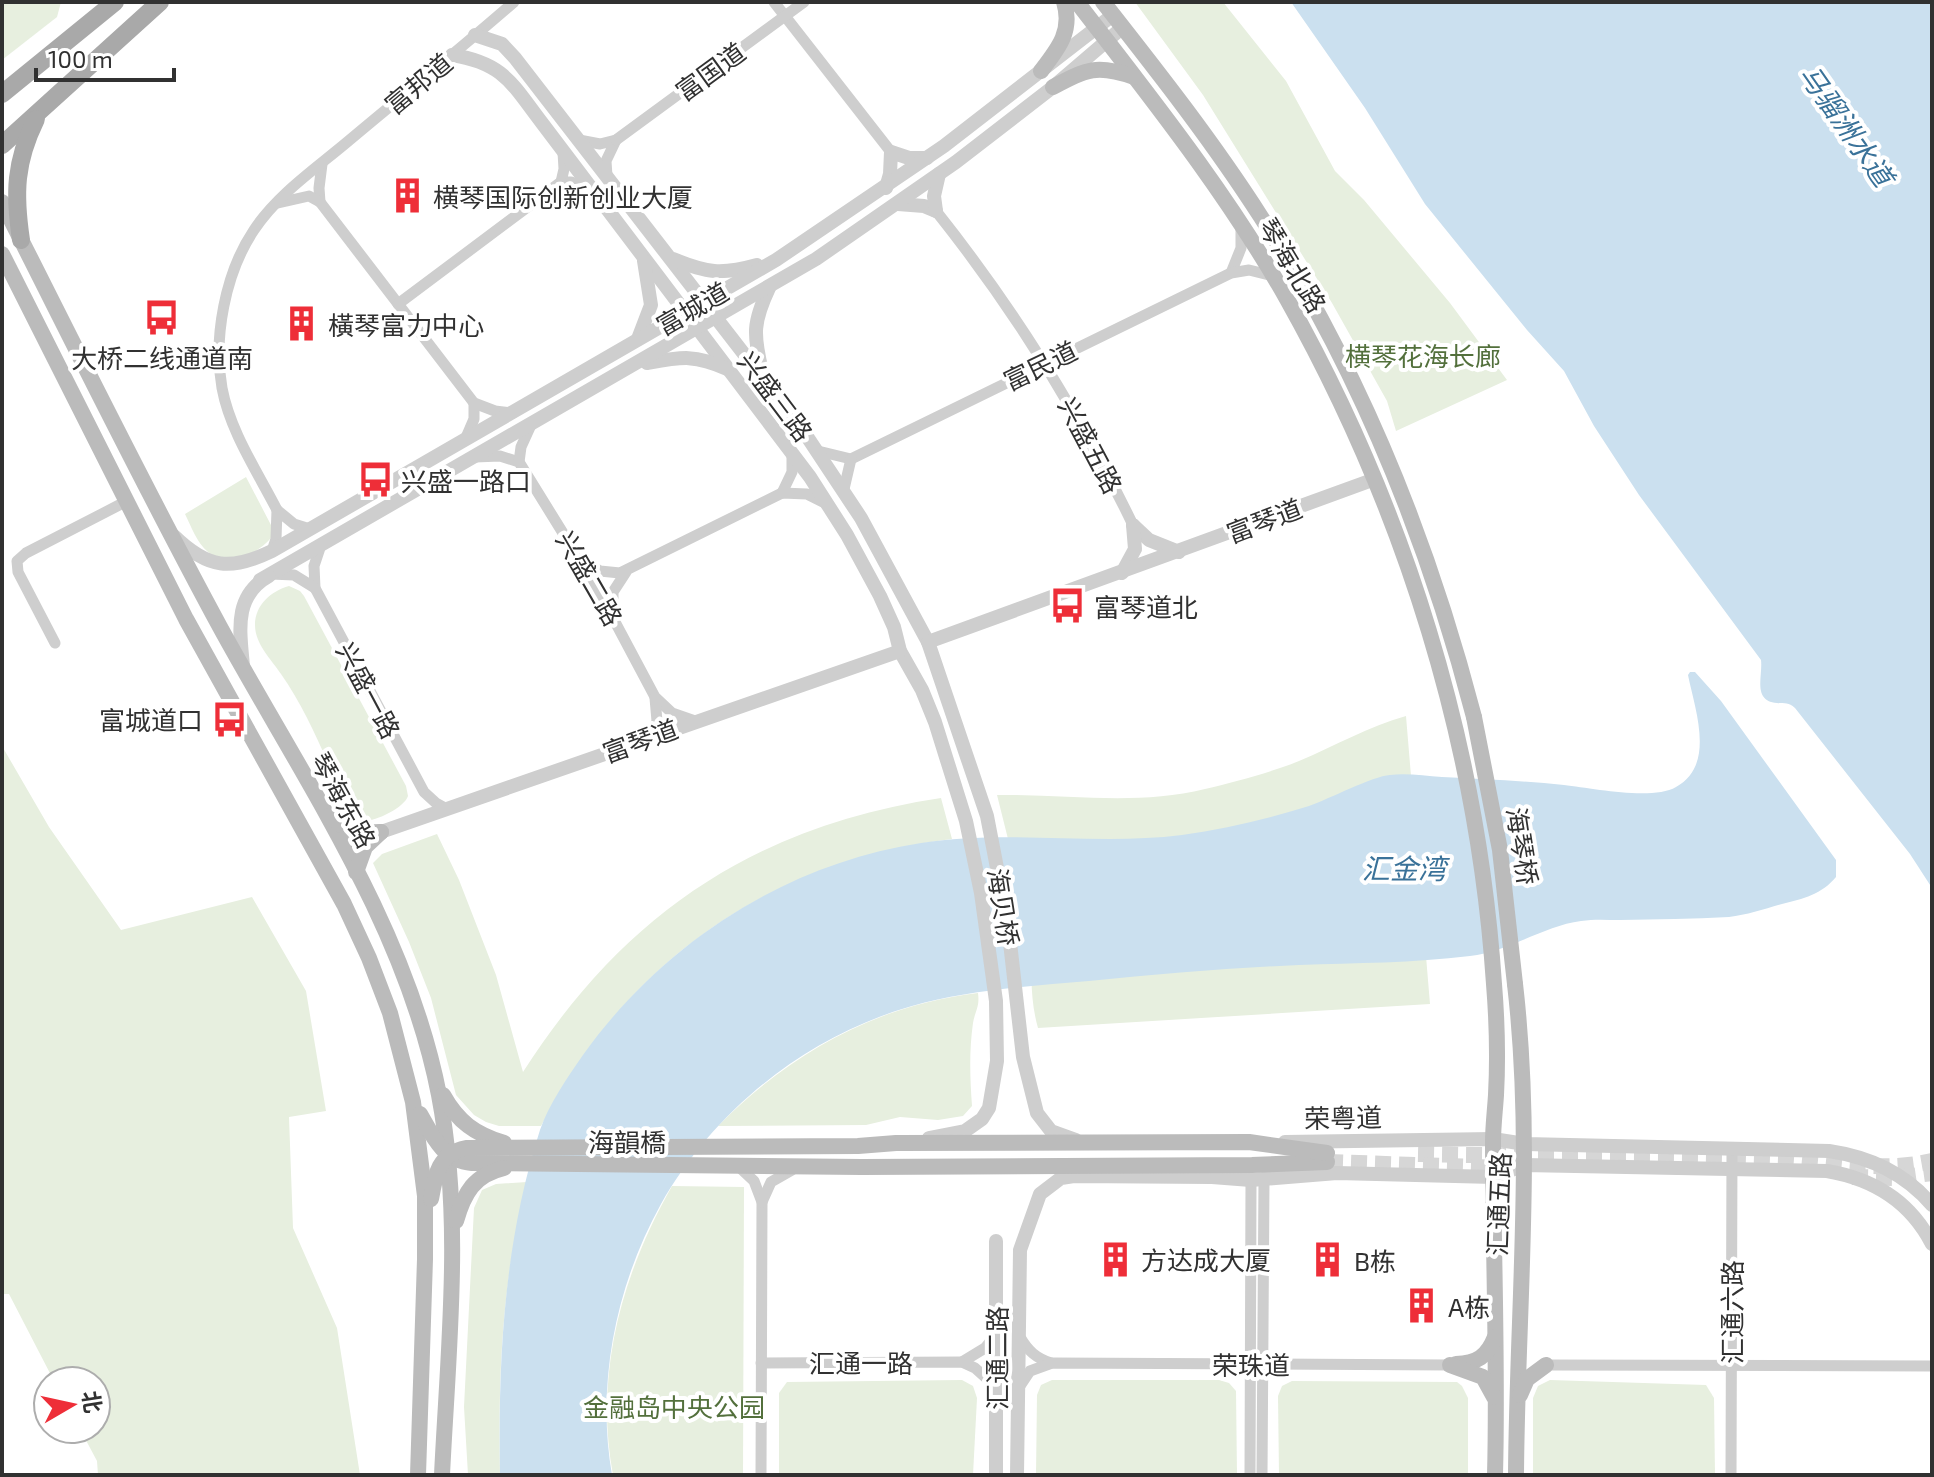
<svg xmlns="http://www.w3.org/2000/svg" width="1934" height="1477" font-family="'Exo 2','Noto Sans SC',sans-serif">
<rect width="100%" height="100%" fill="#fff"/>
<g fill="#e7efdf">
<polygon points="2,2 61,2 57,17 2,60"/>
<polygon points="1135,2 1223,2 1286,81 1335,171 1364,200 1450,303 1507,380 1396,431 1387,401 1332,303 1203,95"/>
<path d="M246,477L271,525V538C257,554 228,569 208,552C197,543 191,526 185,514Z"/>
<path d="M289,586L300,591L304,596L406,786L408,796C404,808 375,822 362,821C356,821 354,818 350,814C329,767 311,717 281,674C271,659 255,644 255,625C255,605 271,591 289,586Z"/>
<path d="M1406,716L1430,1004L1038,1028C1029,996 1033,973 1029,941C1022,892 1009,843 997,795C1067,794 1136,806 1205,789C1234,782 1272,772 1299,761C1335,746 1369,726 1406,716Z"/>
<polygon points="2,746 49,827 121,930 252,897 306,991 326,1111 289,1117 293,1228 337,1328 360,1475 98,1475 97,1461 80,1429 96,1429 96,1381 54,1381 9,1294 2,1294"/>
<path d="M941,798L952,839C768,862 626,962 541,1126H499L486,1122L474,1115L456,1095L431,998L409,942L373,863L382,854L437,834L459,880L496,975L523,1072C624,914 755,826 941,798Z"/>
<path d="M978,993C980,1007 975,1011 973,1023C969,1051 970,1078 972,1106L963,1116L938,1120L900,1117L866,1125L718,1126C789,1054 876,1005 978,993Z"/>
<path d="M527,1182C502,1280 498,1374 500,1475H468L464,1407L474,1208L482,1190L496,1184Z"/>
<path d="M672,1186L744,1187L743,1475H613C594,1373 622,1274 672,1186Z"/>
<polygon points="962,1380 973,1386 977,1398 973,1475 779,1475 779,1393 787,1382"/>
<polygon points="1052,1380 1219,1380 1229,1383 1236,1391 1237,1475 1036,1475 1037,1395 1041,1385"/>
<polygon points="1550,1380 1706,1385 1714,1398 1715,1475 1533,1475 1533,1398 1538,1386"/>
<polygon points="1292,1381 1457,1382 1462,1386 1468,1398 1468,1475 1279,1475 1278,1396 1282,1386"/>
</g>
<g fill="#cbe0ef">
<path d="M1291,2H1932V888L1910,854L1795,708C1788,702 1785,704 1777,703C1752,701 1763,676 1761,660L1639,495L1594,426L1564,371L1527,330L1425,204L1365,108Z"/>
<path d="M1690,672H1695L1721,701L1836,860V877C1822,894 1803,899 1782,904C1765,909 1747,915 1729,917C1693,919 1656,919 1620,920C1607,920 1594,919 1581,921C1543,926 1508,952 1470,956C1413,963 1356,963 1299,965C1229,968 1159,974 1089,981C1030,986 968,990 912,1006C807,1036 715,1109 661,1204C616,1285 596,1383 612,1475H500C498,1358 504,1242 540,1130C549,1104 567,1078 583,1055C663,943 785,864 921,843C1008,829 1095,846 1182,835C1225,829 1268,819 1309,806C1329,799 1373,776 1390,775C1407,773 1425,776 1442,777C1483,779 1524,781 1564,785C1592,788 1652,801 1676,787C1716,765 1695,710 1688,675Z"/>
</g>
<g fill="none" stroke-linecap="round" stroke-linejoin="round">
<g stroke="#d6d6d6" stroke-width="16" stroke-dasharray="16 8" stroke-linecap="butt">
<path d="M1418,1154C1539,1157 1659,1154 1780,1159C1831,1161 1882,1173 1932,1161"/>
<polyline points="1327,1162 1505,1168"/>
<polyline points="1852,1177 1897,1178 1932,1173"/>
</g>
<g stroke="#cecece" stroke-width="11">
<polyline points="774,2 891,152"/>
<polyline points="579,140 600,144 616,140 606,161 607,176"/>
<polyline points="616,140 804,2"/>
<polyline points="563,152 564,169 561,182 571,182 590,189"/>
<polyline points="320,202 319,188 322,164"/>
<polyline points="278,203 309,196 320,202 474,403 495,411 513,413"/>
<path d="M936,211C1014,309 1079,413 1133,525"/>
<polyline points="1231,273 1241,248 1241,228"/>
<polyline points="398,304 561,182"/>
<polyline points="465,440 474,419 474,403"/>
<polyline points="818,451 851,459"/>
<polyline points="475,457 500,456 519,462 597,588 655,697 672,713 695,721"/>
<polyline points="851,459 1231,273 1249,270 1273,276"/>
<polyline points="519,462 521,447 531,425"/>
<polyline points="844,489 851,459"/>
<polyline points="782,493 792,472 792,452"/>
<path d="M277,510C257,471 230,431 222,388C213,338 225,273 254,230C277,195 315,169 346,143C402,96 459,50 514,2"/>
<polyline points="321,545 314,566 315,588 424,792 436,803 447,809"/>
<polyline points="272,551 276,539 277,510 294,524 310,529"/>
<polyline points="583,561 600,571 620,573 782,493 807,494 825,503"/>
<polyline points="271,574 294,575 315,588"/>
<polyline points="613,610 613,592 626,572"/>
<polyline points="55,643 18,572 17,561 26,553 127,501"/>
<polyline points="648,738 657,721 655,698"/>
<polyline points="737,1165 754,1181 762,1202 761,1475"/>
<polyline points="762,1202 771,1182 792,1170"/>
<path d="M1020,1337C1028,1351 1036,1358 1051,1363"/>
<polyline points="962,1362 985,1348 995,1336"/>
<polyline points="761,1363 962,1362 975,1368 995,1386"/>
<polyline points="1546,1365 1932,1366"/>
<polyline points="1018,1389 1030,1371 1052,1363 1450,1365"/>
<polyline points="1250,1475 1251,1180"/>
<polyline points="1262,1475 1264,1179"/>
<polyline points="1731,1475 1732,1148"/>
</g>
<g stroke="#cecece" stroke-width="14">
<polyline points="475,35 502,44 515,58 802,429 861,518 928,642 987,816 1008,925 1023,1057 1037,1113 1051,1131 1076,1140"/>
<path d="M452,55C504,63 512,84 542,123L810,477L847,535L880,596L894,627L900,651L922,690L935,722L966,821L981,893L996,1001L997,1061L989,1108L982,1119L965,1131L929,1138"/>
<polyline points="886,188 890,174 891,152 909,158 927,158"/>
<polyline points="898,204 924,206 936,211"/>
<polyline points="936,211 934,196 939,174"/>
<path d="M673,259C707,273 721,275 757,265"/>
<polyline points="638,339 651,305 644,261"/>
<path d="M647,363C681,357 695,354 727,369"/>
<path d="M762,371C753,334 753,322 769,288"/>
<polyline points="1133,525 1149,540 1179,552"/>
<path d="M174,536C208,569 231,571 272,551L776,260L944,146L1113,15"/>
<polyline points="1122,573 1135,549 1133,525"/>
<polyline points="260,580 816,259 956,162 1053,87 1123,27"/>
<polyline points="928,642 1375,479"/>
<path d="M243,666C240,631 233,596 269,576"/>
<polyline points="381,832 900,651"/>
<path d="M1285,1142L1493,1139L1525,1144L1829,1151C1870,1157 1905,1173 1932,1205"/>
<polyline points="996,1241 996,1475"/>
<path d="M1017,1475L1020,1250L1040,1194L1061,1178L1074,1176L1212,1177L1251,1180L1337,1173L1494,1177L1524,1165L1827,1171C1874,1179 1910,1201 1932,1244"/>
</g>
<g stroke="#bbb" stroke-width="16">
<path d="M1077,2C1151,98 1227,193 1287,299C1405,509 1478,744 1494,984C1497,1021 1498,1058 1496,1095C1495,1111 1493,1126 1493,1142C1493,1253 1498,1364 1495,1475"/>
<path d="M1103,2C1158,72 1213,142 1261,217C1360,371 1428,540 1474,717"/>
<path d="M1041,71C1058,49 1073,31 1064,2"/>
<path d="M1053,87C1087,69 1097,64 1134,77"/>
<path d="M2,202C74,344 144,487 220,627C302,777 406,925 439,1095C463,1220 448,1349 442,1475"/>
<polyline points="2,254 186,619 344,904 369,958 390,1013 413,1102 425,1196 425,1259 418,1475"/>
<polyline points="329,816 353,833 381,832"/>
<polyline points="356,872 365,847 381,832"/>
<path d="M1515,984C1534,1147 1517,1311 1516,1475"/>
<path d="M443,1095C458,1122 475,1134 504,1143"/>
<path d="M420,1114C433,1137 443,1160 472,1163L862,1167L1252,1165L1327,1162"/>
<path d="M431,1199C435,1175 439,1153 466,1148L858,1146L896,1143L1249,1142L1327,1153"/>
<path d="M456,1221C464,1193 474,1175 504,1168"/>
<path d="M1456,1364C1477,1363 1487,1357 1495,1337"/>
<polyline points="1450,1365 1483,1377 1494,1397"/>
<polyline points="1520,1395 1527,1379 1546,1365"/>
</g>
<g stroke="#a9a9a9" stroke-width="18">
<polyline points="2,94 115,2"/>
<polyline points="2,145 160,2"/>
<path d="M21,240C14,193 15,162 36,119"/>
</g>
<polyline stroke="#bbb" stroke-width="16" points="1474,717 1500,850 1515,984"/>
</g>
<defs>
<symbol id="building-bare" viewBox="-9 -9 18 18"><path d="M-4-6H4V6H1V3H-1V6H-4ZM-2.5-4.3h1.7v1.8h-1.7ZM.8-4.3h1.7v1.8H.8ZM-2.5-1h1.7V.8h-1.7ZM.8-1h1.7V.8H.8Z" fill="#ee2e38" stroke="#fff" stroke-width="2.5" paint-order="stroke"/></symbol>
<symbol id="bus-bare" viewBox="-9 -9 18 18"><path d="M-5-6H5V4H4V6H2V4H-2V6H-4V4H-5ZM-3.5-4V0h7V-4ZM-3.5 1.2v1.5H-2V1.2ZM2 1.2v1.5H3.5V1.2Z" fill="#ee2e38" stroke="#fff" stroke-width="2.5" paint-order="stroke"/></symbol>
</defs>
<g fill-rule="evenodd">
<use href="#building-bare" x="382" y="170" width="51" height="51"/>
<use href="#bus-bare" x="136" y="292" width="51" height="51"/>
<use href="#building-bare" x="276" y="298" width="51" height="51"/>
<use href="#bus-bare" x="350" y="454" width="51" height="51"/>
<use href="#bus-bare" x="1042" y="580" width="51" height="51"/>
<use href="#bus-bare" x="204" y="694" width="51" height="51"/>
<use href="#building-bare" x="1090" y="1234" width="51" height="51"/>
<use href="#building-bare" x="1302" y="1234" width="51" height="51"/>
<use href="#building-bare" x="1396" y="1280" width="51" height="51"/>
</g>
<g text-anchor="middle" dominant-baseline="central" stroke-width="8" stroke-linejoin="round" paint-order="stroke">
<g font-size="26" fill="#313131" stroke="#fff">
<text transform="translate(710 71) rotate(-36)">富国道</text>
<text transform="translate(418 83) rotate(-40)">富邦道</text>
<text transform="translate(1293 265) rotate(59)">琴海北路</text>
<text transform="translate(692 308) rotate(-30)">富城道</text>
<text transform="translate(1040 365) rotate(-26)">富民道</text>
<text transform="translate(776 396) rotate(53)">兴盛三路</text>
<text transform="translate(1091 445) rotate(62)">兴盛五路</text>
<text transform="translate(1264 520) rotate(-21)">富琴道</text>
<text transform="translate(590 578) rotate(60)">兴盛二路</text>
<text transform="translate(369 690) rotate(62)">兴盛一路</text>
<text transform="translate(640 740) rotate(-20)">富琴道</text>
<text transform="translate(344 800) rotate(61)">琴海东路</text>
<text transform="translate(1523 846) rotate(81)">海琴桥</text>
<text transform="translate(1004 907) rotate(81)">海贝桥</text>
<text transform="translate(1343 1117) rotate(-1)">荣粤道</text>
<text x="627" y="1141">海韻橋</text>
<text transform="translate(1498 1204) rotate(-88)">汇通五路</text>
<text transform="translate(1731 1312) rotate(-90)">汇通六路</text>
<text transform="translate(996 1358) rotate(-90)">汇通二路</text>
<text x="861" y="1362">汇通一路</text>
<text x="1251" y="1364">荣珠道</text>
</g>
<g font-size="26" fill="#313131" stroke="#fff" text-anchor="start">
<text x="433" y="196">横琴国际创新创业大厦</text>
<text x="328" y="324">橫琴富力中心</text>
<text x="162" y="357" text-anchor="middle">大桥二线通道南</text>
<text x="401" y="480">兴盛一路口</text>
<text x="1094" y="606">富琴道北</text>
<text x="203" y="719" text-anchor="end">富城道口</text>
<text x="1141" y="1259">方达成大厦</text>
<text x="1354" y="1260">B栋</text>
<text x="1448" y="1306">A栋</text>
</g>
<g font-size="26" fill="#53703c" stroke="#fff">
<text x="1423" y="355">横琴花海长廊</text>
<text x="674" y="1406">金融岛中央公园</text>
</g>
<g font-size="28" font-style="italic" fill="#3a7299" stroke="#fff">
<text transform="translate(1847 125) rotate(55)">马骝洲水道</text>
<text x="1404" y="868">汇金湾</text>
</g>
</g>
<rect width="1934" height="1477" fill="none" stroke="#313131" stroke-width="8"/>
<g transform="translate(72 1405) rotate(81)"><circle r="38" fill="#ffffff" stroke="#adadad" stroke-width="2"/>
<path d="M0-6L14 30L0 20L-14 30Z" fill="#ee2e38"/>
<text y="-12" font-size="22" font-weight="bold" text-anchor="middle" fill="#313131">北</text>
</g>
<path d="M36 68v12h138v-12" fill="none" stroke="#313131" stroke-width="4"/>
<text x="48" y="68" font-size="24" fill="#313131" stroke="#ffffff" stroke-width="6" paint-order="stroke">100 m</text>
</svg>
